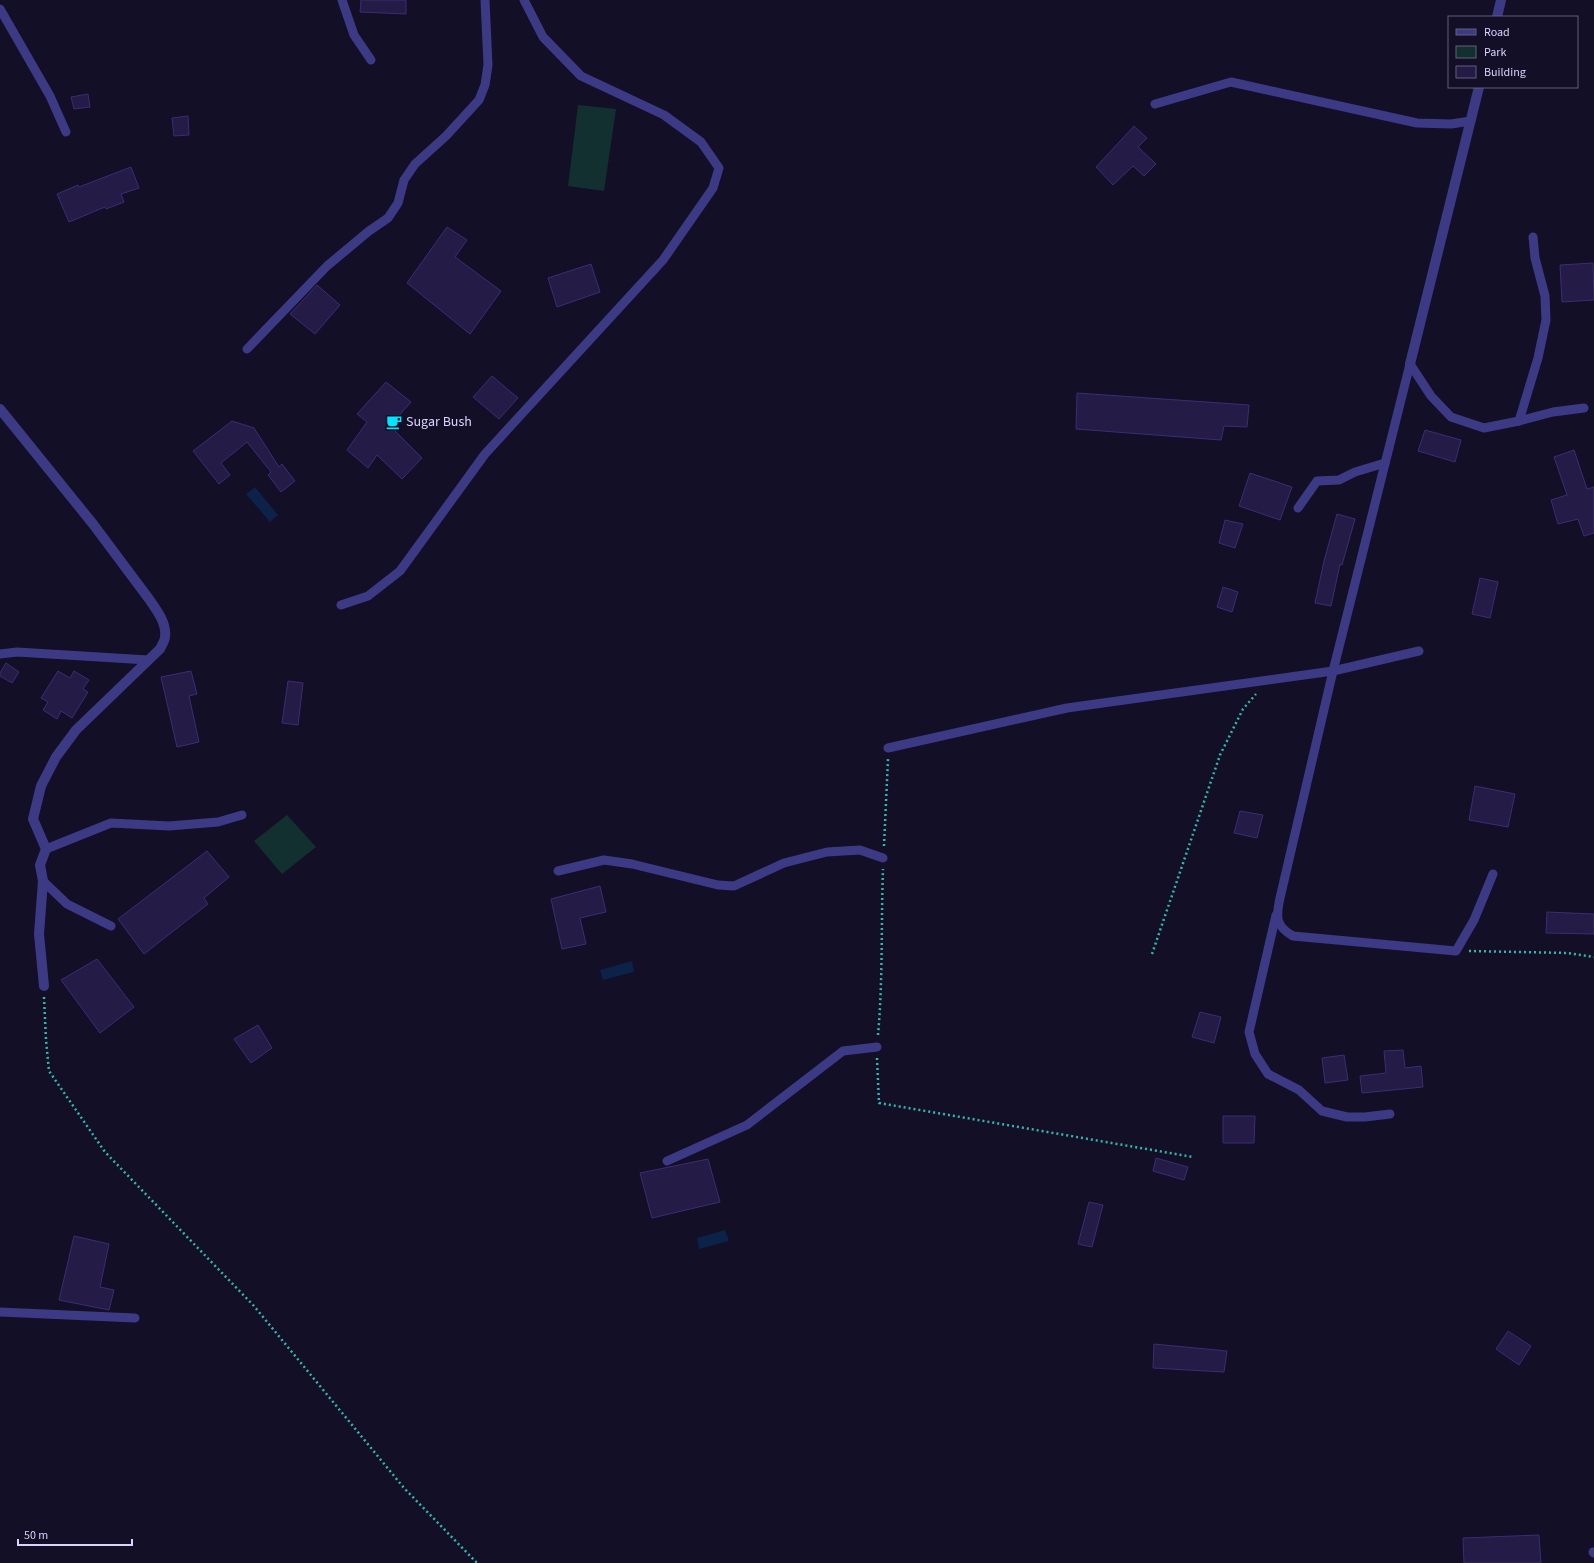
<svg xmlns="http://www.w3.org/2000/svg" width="1594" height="1563" font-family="'Source Sans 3',sans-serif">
<rect width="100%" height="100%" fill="#130f26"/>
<g fill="#12302f">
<polygon points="578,105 616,109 604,191 568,186"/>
<polygon points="287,815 316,847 282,874 254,841"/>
</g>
<g fill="#0c2248">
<polygon points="255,487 278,515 270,522 246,494"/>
<polygon points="632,961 634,972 603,980 600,970"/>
<polygon points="725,1230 729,1241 699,1249 697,1238"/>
</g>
<g fill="#241b47" stroke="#3b2d73">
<polygon points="361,0 406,0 406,14 360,12"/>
<polygon points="88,94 90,107 74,109 71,97"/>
<polygon points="188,116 189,135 174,136 172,118"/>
<polygon points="1134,126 1147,138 1138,147 1156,164 1144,176 1133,166 1113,185 1096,167"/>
<polygon points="131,167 139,188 121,194 124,202 106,209 105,207 69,222 57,194 78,185 79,187"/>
<polygon points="447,227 467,240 455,257 501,291 470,334 407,283"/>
<polygon points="1593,263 1594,300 1562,302 1560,265"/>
<polygon points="591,264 600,292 557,307 548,278"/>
<polygon points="317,285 340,305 315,334 290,314"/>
<polygon points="492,376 518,398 499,419 473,397"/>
<polygon points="386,382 411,402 390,426 422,458 402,479 377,455 368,468 347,450 367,422 357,414"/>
<polygon points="1077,393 1249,405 1247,427 1224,426 1221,440 1076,429"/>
<polygon points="232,421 254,428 279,467 282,464 295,481 281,492 268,475 271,472 247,442 221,463 230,475 219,484 193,451"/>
<polygon points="1425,430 1461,440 1455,462 1418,451"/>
<polygon points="1574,450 1587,489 1594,487 1594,533 1584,536 1578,519 1558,524 1551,500 1567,495 1554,457"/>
<polygon points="1250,473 1292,487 1280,520 1239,506"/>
<polygon points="1337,514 1355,519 1342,565 1340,564 1331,606 1315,603 1324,561"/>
<polygon points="1225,520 1243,524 1235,548 1219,543"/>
<polygon points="1480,578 1498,582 1490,618 1472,614"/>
<polygon points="1223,587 1238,592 1232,612 1217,607"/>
<polygon points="6,663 19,672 12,683 0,676 0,673"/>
<polygon points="58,671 70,678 74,671 89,680 83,689 88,692 72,718 61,711 57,719 43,710 48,702 41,698"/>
<polygon points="191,671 197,694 189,696 199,742 177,747 161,677"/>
<polygon points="288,681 303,683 298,725 282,723"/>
<polygon points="1475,786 1515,794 1508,827 1469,820"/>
<polygon points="1240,811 1263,815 1257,838 1234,833"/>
<polygon points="207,851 229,877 204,898 208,904 144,954 118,919"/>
<polygon points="600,886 606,912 580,918 586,944 562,949 551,899"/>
<polygon points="1547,912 1594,914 1594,934 1546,933"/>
<polygon points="97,959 134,1007 100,1033 61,980"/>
<polygon points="1200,1012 1221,1017 1214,1043 1192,1037"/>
<polygon points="258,1025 272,1048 251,1063 234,1039"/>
<polygon points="1403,1050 1405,1068 1421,1066 1423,1087 1362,1093 1360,1076 1386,1073 1384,1051"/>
<polygon points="1344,1055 1348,1080 1325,1083 1322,1058"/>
<polygon points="1223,1116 1255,1116 1254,1143 1223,1143"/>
<polygon points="1156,1158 1188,1167 1184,1180 1153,1171"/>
<polygon points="708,1159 720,1202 652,1218 640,1173"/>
<polygon points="1089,1202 1103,1205 1092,1247 1078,1244"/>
<polygon points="74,1236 109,1244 100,1287 114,1290 109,1310 59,1300"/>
<polygon points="1508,1331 1531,1346 1519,1365 1496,1349"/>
<polygon points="1154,1344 1227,1351 1224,1372 1153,1368"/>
<polygon points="1539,1535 1541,1563 1464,1563 1463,1538"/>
</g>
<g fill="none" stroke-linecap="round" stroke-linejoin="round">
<g stroke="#2fb8b0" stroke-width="2.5" stroke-dasharray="2 3" stroke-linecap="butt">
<polyline points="884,846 888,759"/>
<polyline points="1469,951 1568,953 1594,957"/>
<polyline points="1152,954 1220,755 1243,709 1256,694"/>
<polyline points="44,997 46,1040 49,1071 105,1152 254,1306 404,1488 477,1563"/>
<path d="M878,1035C883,980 881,924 883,869"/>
<polyline points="877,1058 879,1103 1193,1157"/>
</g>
<g stroke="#3d3a85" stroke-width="9">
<polyline points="342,0 354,35 371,60"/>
<polyline points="0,9 50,96 66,132"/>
<polyline points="1155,104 1231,82 1417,123 1451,124 1471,121"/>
<polyline points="247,349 327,266 369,231 388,218 398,203 404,180 415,164 446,136 479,100 485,85 488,65 485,0"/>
<path d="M1410,364L1333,671L1280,898C1276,916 1275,926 1293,936L1456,951L1474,920L1493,874"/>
<polyline points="1410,364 1431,396 1451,417 1484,428 1519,421 1553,412 1584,408"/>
<polyline points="1519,421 1538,358 1546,320 1545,296 1535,258 1533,237"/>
<polyline points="1298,508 1317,481 1339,480 1355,472 1385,463"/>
<polyline points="341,605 368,596 400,571 485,454 663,260 713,188 719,168 701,142 664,115 581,76 543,37 524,0"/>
<polyline points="0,654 17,652 148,660"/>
<polyline points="888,748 1067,708 1333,671 1419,651"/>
<polyline points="46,849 111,823 169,826 218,822 242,815"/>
<polyline points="558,871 604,860 632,864 718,885 734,886 784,863 827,852 860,850 883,858"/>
<polyline points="43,881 67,904 111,926"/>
<polyline points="1276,915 1249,1032 1255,1054 1268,1074 1299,1090 1322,1111 1347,1117 1365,1117 1390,1114"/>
<polyline points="667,1161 747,1125 843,1051 877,1047"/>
<polyline points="0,1312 135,1318"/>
<polyline points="1593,1552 1594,1553"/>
</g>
<g stroke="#3d3a85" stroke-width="10">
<polyline points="1497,17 1501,0"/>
<polyline points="1410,364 1479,87"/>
<path d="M0,409L93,524L149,599C156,609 167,623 165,637C165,640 162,645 160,649L76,730L56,757L41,786L33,819L46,849L40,865L43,881L39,934L44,986"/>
</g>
</g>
<defs>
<symbol id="cafe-bare" viewBox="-9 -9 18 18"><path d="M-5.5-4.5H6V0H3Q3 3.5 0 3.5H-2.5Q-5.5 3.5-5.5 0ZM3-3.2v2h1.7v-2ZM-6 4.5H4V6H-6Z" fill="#00e5ff" stroke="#130f26" stroke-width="2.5" paint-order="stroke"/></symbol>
</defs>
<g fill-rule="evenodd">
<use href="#cafe-bare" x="383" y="411" width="22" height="22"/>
</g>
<g text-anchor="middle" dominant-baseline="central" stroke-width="3.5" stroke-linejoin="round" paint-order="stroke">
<g font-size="14" fill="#d9d4ff" stroke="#130f26" text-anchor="start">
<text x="406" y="422">Sugar Bush</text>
</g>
</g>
<rect x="1448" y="16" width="130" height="72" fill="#130f26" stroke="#625e7d"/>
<rect x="1456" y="29" width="20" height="6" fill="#3d3a85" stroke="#625e7d"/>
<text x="1484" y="36" font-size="12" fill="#d9d4ff">Road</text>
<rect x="1456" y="46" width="20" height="12" fill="#12302f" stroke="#625e7d"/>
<text x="1484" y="56" font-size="12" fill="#d9d4ff">Park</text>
<rect x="1456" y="66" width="20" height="12" fill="#241b47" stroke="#625e7d"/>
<text x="1484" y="76" font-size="12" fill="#d9d4ff">Building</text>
<path d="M18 1539v6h114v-6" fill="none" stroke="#d9d4ff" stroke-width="2"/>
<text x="24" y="1539" font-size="12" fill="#d9d4ff" stroke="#130f26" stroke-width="3" paint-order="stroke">50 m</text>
</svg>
